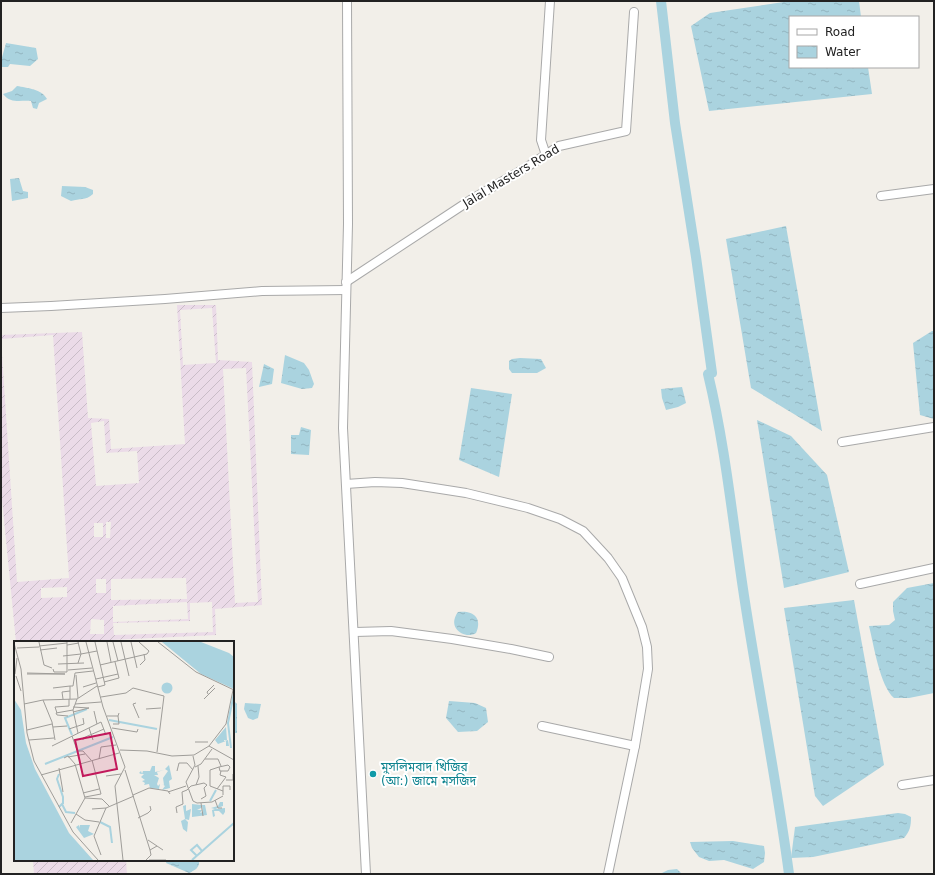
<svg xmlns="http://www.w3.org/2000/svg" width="935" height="875" font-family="'DejaVu Sans','Noto Sans Bengali',sans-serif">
<defs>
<pattern id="industrial-furrows" width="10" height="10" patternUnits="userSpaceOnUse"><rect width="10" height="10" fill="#ebdbe8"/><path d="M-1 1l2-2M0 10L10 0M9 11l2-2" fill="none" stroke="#c9bcc7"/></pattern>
<pattern id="water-ripples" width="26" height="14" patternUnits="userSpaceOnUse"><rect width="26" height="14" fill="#aad3df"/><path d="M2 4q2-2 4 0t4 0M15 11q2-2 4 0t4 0" fill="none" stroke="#92b5bf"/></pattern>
</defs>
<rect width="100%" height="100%" fill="#f2efe9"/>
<g fill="url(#industrial-furrows)" fill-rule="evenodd">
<path d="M177,305H216L218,360L252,362L262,605L215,609L216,635L110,640V642H16L1,489V335L82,332L88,418L109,419L111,449L185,444ZM212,308L216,363L183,365L180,310ZM53,335L69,578L17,582L1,339ZM246,368L258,602L235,603L223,369ZM104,421L106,453L137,451L139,483L96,486L91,423ZM106,522H111L110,538H106ZM94,523H103V537H94ZM186,578L187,599L111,600V579ZM96,579H106V593H96ZM67,587V597L41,598V588ZM187,602L188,619L113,622V606ZM212,602L213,632L114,635L113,623L190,621V603ZM91,619L104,620V634H90Z"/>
<polygon points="33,860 126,860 127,874 34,874"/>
</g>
<g fill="url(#water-ripples)">
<polygon points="790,1 859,1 861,17 790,17 790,67 868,67 872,94 709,111 691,26 710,13"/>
<polygon points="6,43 36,48 38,59 30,66 10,64 8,67 1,67 1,61"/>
<path d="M17,86C27,88 42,89 47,99L39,103L37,109L33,108L31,101C20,100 11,104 3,94L12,91Z"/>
<polygon points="19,178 23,191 28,192 28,198 12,201 10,179"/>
<path d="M62,186L85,187L93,190V194C85,201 80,198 71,201L61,196Z"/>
<polygon points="786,226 822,431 751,388 726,239"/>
<polygon points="932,331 934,331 934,419 920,415 913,343"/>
<polygon points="285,355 304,363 309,370 314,384 312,388 302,389 281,383"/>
<polygon points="520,358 541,359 546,368 537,373 512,373 509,369 509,361 512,359"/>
<polygon points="264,364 274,369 272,384 259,387"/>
<polygon points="682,387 686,403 678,407 666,410 662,398 661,389"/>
<polygon points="471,388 512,394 499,477 459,460"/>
<polygon points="757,420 791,436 827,475 849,572 784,588"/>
<polygon points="301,427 311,430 309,455 291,454 291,435 299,435"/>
<path d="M934,583V693L909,698H894C880,686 874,646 869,626L889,625L895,620L893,611V602L907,588Z"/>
<polygon points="854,600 884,765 823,806 815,796 784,608"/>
<path d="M458,612C472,610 483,617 476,633C465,640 446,628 458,612Z"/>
<polygon points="233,700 237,704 237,733 233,733"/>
<polygon points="449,701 475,703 486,708 488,722 477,731 458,732 446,718"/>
<polygon points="245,703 261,704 258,718 253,720 248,718 244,709"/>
<path d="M898,813L905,814L911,817C911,826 910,831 904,838L813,857L791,858L795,827Z"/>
<polygon points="733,841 764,846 765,853 764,862 753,869 724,860 709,861 699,857 692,848 690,842"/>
<path d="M167,860H199C200,868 195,870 189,873L166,863Z"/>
<polygon points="677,869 682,874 660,874 668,870"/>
</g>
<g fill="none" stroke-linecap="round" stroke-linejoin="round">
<path stroke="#aad3df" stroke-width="10" d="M661,1L675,123L696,257L712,373L708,374C726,449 733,525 745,602C759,693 777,783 789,874"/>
<defs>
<g id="street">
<polyline points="347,1 348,224 343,428 366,874"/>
<polyline points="546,155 541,140 550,1"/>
<polyline points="881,196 934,189"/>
<polyline points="346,282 472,199 527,167 559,146 626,131 634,12"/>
<polyline points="1,308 51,306 165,299 262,291 346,290"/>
<polyline points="842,442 934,427"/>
<polyline points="346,484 375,482 402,483 466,493 528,508 560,519 583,531 608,558 622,578 642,627 647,647 648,669 635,746 608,874"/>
<polyline points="860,584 934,568"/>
<polyline points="355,632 391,631 452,639 511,649 549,657"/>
<polyline points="542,726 635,746"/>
<polyline points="902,785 934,780"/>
</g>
</defs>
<use href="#street" stroke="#a9a9a9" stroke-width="10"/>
<use href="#street" stroke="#fff" stroke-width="8"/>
</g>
<circle fill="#0f9aa8" stroke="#fff" stroke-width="1.5" cx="373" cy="774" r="4"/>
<g text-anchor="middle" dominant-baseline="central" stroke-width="4" stroke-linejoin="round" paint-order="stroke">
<g font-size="12" fill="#222" stroke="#fff">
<text transform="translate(511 176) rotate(-31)">Jalal Masters Road</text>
</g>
<g font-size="12" fill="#0d838f" stroke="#fff" text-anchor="start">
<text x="381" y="767">মুসলিমবাদ খিজির<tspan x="381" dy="14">(আ:) জামে মসজিদ</tspan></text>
</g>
</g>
<g transform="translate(14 641)">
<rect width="220" height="220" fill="#f2efe9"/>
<path d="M148,1H187L215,12L220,16V48L187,33ZM147.5 47a5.5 5.5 0 1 1 11 0a5.5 5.5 0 1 1-11 0ZM0,58L7,69L12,102L21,128L55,192L79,219H0ZM212,86L213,99H210V100L214,99L215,105H212V100L204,103L201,99ZM155,124L158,138L155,140L156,147L148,149L151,145L148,143L150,144L149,137L154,130L151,128ZM138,125H141V131L150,129L143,131L144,134H140L145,137L143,143L144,145L146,143L145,148L136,147L135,143L130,144L131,142L128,140L131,139L127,136L130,133H127L125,132L127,130L128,133L129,130H136ZM206,161H209V165L201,168L211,167V171L209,174L205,170H200L201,175L199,176L198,169L201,168L197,167L204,165ZM178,163L187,164V167L183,169H188L186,172L189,171L188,164H191L193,174L178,176ZM172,164V170L177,168L175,179L171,178L174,181L173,191L169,188L167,180L171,178L169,165ZM65,184V187L66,184H76L74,190L80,193L70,197L62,186Z" fill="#aad3df"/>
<path fill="none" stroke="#aad3df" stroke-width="2" d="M95,79L143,88M58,94L51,77L73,68M217,107L214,82L220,52M31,123L99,96M45,133L43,138L49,156V163M196,160L202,149M45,166L48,163L52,171L61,172M86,181L96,186L98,202M183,215L177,209L183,204L188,210M178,219L220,182"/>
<path fill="none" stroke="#9f9d99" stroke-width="1" d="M25,1L30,24L38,27M64,1L67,13L83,10M72,1L89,66L111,126L101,145L109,219M81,1L91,44L84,46M93,1L97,21M99,1L104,20M107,1L115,35M117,1L123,27M125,1L135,10L133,13M144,1L182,31L220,49M0,2L7,28L13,92L20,120L59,191L84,219M53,4L65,2M25,5L53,2M3,7L25,6M26,9L43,7M49,15L67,13L64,22M44,23L70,22M86,24L133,13M126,24L131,19L130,13M39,28L40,31H53V1M54,29L78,27M13,32L51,33H13M1,33L3,17M62,34L64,57M2,35L7,50M82,38L104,33M90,41L105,37L101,21M69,46L82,42M39,47L56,45M194,53L193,51L200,44M87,56L112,52L119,47L150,55L143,111M49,58L48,51L56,50M56,58V45H59L61,32L79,30M63,58L59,69L64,92M190,58L201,47M29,59L63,58L83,45M122,62L119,63L125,77M10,63L29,59L38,81L41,99M61,63L87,61M132,68L147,67M80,70L83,83M59,71L75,67L59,66M43,72L41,66L55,65V58M54,75L43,74L42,72L59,69M93,75H104L105,72M99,83H105L104,75M39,86L53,85M75,87L79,99M98,87L123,91L124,88M55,88L70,83L69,77M13,89L38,83M58,95L63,109M15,99L40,97M69,99V97L90,88M181,101H194M38,105L87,81L92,94M195,105L220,119M106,109L133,110L158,115L180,114L195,105L212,83L219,49M64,110H69L77,119M179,115L181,124L172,141L179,160L183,162L198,161L209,155M54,116L71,113M50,117L54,115L61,123M85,118L87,106L102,104M191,118H204L207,125M61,123L71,157L88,158L95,165M181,126L187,123L198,108M205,126L214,124L216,126L214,130H206L205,126L196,129V145L209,150V154M45,127L49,151M111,129L136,209M163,130L165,122H173L179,129M27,134L105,112M92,135L107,133M212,139H219V133M182,144L185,136L184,125M203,148L212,136L206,134L207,130M173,149L177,145L190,142L193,144L190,147L192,155L187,158M209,150V145H216V149M154,151L172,145M69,152L85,148M119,154L135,147L154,150L156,153M71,156L87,153L78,119M201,159L204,167H208M187,162L189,175M78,168L92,167M163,172L162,166L169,163L168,151L173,149M62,173L71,179L85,181M124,177L134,172L137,169L136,165M57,182L71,157M134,199L149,209M87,214L80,195L92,167L120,155M132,219L137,214L136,209L143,205M135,219H152"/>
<path fill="#c2185b" fill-opacity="0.15" stroke="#c2185b" stroke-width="2" d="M96,92L103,128L69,135L61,99Z"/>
<rect width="220" height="220" fill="none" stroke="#222" stroke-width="2"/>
</g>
<rect width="935" height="875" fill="none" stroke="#222222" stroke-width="4"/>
<rect x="789" y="16" width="130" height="52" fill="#ffffff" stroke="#a7a7a7"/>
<rect x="797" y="29" width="20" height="6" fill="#ffffff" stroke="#a7a7a7"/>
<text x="825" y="36" font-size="12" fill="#222222">Road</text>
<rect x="797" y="46" width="20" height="12" fill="url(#water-ripples)" stroke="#a7a7a7"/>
<text x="825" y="56" font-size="12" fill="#222222">Water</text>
</svg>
